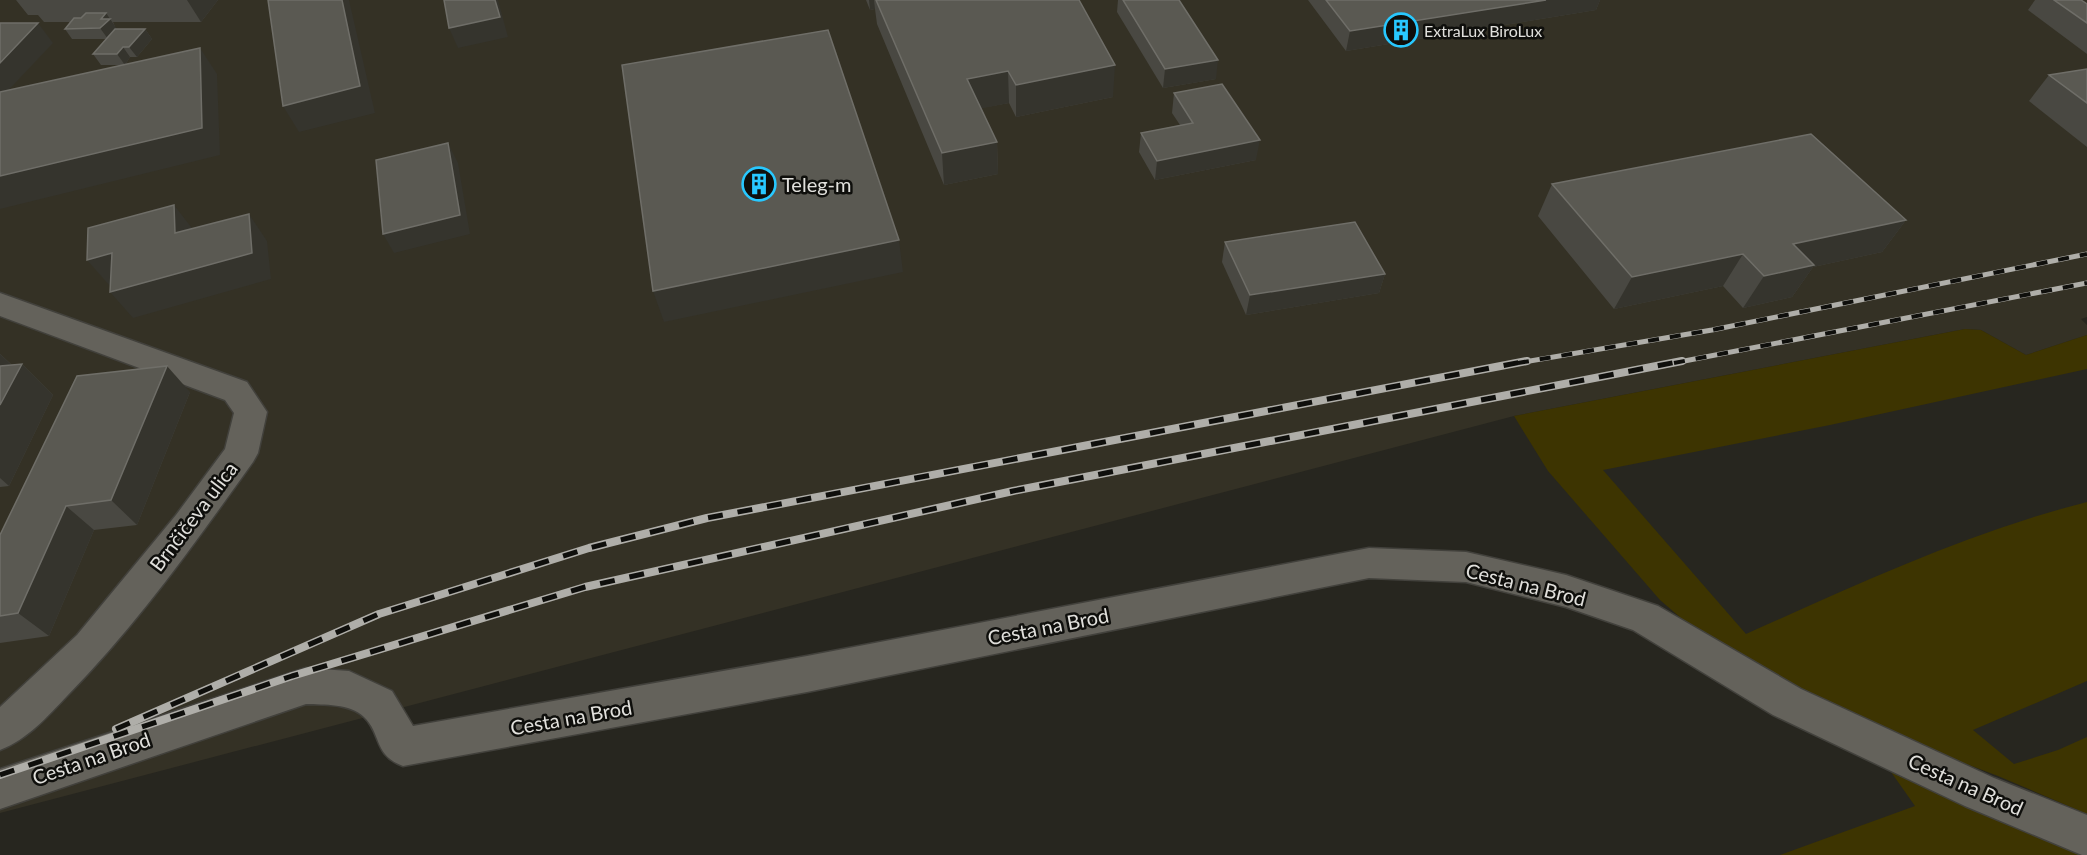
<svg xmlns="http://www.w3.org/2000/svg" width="2087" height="855" font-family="Lato,sans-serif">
<rect width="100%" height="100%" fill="#27261f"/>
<polygon fill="#343125" points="0,0 2087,0 2087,317 2081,319 2087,325 2087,335 2026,355 1981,330 1965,329 1514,416 0,813"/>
<g fill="#3d3401">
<path d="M1965,329L1981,330L2026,355L2087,335V369L1830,425L1603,470L1746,634C1858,584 1968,532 2087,502V681L1973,730L2014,764L2058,750L2087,737V814L1998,776L1932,751L1759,671L1703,637L1660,600L1548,471L1514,416Z"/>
<polygon points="1891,772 2087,853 2087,855 1780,855 1915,806"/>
</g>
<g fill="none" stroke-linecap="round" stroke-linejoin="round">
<defs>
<g id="minor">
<path d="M0,293L247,382L267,412L258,453L253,462C195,543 137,625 67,696C47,717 28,739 0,750V707L77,635L176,515L225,449L234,413L225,400L0,316Z"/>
<path d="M1369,548L1466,552L1566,575L1658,606L1801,689L1994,778L2087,815V855H2082L1965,806L1773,715L1633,630L1566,607L1466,582L1369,578L807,692L403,766C373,755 382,734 364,717C350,703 324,705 306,704L0,809V769L306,668L349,671L392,691L413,726L807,656Z"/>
</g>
</defs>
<use href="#minor" stroke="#42413c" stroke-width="3"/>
<use href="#minor" fill="#64625b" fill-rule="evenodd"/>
<defs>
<g id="rail-far1">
<polyline points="1518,363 1712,330 2087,254"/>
<polyline points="1674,363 2087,283"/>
</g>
<g id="rail">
<polyline points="116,729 379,614 589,548 707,518 1527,361"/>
<polyline points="0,775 292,676 585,587 1013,491 1682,361"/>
</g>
</defs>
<use href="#rail-far1" stroke="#afaea9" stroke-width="5"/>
<use href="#rail" stroke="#afaea9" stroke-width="8"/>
<use href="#rail-far1" stroke="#0f0f0c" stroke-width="4" stroke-dasharray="11" stroke-linecap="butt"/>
<use href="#rail" stroke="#0f0f0c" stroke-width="5" stroke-dasharray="15" stroke-linecap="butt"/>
</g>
<g fill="#494842">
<polygon points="16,0 218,0 201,22 113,22 116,29 145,29 152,39 137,57 130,57 125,65 101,65 93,54 107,39 72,39 65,29 70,22 44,22 38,15 28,15"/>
<polygon points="866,0 1079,0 1113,97 1016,117 1009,103 981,108 997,142 998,174 944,185 877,24 875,9 870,10"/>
<polygon points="1118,0 1179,0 1216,79 1163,88 1117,12"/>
<polygon points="1308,0 1600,0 1596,10 1346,51"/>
<polygon points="2035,0 2081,0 2087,4 2087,54 2028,10"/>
<polygon points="2087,69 2087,147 2029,101 2049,75"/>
<polygon points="1174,93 1256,160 1155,180 1139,152 1141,133 1180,125 1172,113"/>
<polygon points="1552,184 1906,220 1882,252 1813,267 1792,297 1743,308 1723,286 1614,309 1538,216"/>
<polygon points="1225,242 1385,274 1379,293 1246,315 1222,262"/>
<polygon points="0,354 12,365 22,364 53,395 9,486 0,487"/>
<polygon points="190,392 137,525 94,530 49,636 0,643 0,535"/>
</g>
<g fill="#35342d">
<polygon points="187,0 218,0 201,22"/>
<polygon points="342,0 349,0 375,113 299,132 283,106"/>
<polygon points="495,0 498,0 508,37 458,48 449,28"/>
<polygon points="869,0 874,0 875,9 870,10"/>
<polygon points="1546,0 1600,0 1596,10 1346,51 1350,31"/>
<polygon points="106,13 117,29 108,39 100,28 101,19"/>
<polygon points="38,23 53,43 0,99 0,63"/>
<polygon points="145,29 152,39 137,57 129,47"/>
<polygon points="123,47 130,57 125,65 117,54"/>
<polygon points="200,48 217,74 220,155 0,209 0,176"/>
<polygon points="1218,60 1216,79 1163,88 1165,69"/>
<polygon points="1115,65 1113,97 1016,117 1016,85"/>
<polygon points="1008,71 1009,103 969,111 967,79"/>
<polygon points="1260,140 1256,160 1155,180 1157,161"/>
<polygon points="997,142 998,174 944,185 942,153"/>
<polygon points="448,143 458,163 470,234 394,253 383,234"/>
<polygon points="174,205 195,232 175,233"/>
<polygon points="249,214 267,241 271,279 133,318 110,292"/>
<polygon points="1906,220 1882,252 1813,267 1792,297 1743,308 1764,276 1793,244"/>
<polygon points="899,240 903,272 664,322 653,291"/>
<polygon points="112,253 134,280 110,286 87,260"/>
<polygon points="1743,254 1723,286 1614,309 1632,277"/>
<polygon points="1385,274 1379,293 1246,315 1250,295"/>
<polygon points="0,354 18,371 22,364 53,395 9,486 0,478"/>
<polygon points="167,366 190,392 137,525 111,500"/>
<polygon points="66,506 94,530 49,636 18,613"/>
</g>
<g fill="#5a5952" stroke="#6f6e68" stroke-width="1.5">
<polygon points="268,0 342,0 360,86 283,106"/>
<polygon points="444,0 495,0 500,17 449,28"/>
<polygon points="876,0 1079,0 1115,65 1016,85 1008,71 967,79 997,142 942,153"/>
<polygon points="1123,0 1179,0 1218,60 1165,69"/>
<polygon points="1326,0 1546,0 1350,31"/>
<polygon points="2054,0 2081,0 2087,4 2087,23"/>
<polygon points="86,13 106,13 101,19 110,19 100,28 65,29 74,18 81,18"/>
<polygon points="0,23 38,23 0,63"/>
<polygon points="115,29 145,29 129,47 123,47 117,54 93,54"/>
<polygon points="828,30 899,240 653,291 622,65"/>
<polygon points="200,48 202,128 0,176 0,92"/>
<polygon points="2087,69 2087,103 2049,75"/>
<polygon points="1222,84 1260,140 1157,161 1141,133 1193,123 1174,93"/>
<polygon points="1811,134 1906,220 1793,244 1814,265 1764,276 1743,254 1632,277 1552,184"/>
<polygon points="448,143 460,215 383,234 376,160"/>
<polygon points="174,205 175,233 249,214 252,253 110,292 112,253 87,260 88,228"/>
<polygon points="1355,222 1385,274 1250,295 1225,242"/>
<polygon points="22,364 0,405 0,366"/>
<polygon points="167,366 111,500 66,506 18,613 0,616 0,535 77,376"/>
</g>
<defs>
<symbol id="building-ring" viewBox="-11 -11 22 22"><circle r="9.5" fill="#0f0f0c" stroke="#28c8ff" stroke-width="1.5"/><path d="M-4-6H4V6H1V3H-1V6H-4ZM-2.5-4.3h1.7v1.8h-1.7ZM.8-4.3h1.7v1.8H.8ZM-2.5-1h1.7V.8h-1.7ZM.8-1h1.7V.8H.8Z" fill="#28c8ff"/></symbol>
</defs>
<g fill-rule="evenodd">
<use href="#building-ring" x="1382" y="11" width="38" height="38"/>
<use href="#building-ring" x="740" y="165" width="38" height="38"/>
</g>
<g text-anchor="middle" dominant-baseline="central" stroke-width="5" stroke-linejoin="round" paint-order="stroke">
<g font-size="16" fill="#e1e0dc" stroke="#0f0f0c" text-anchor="start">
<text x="1424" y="30">ExtraLux BiroLux</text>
</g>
<g font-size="20" fill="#e1e0dc" stroke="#0f0f0c" text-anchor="start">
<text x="782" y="184">Teleg-m</text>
</g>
<g font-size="20" fill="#e1e0dc" stroke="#0f0f0c">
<text transform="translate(193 516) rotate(-53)">Brnčičeva ulica</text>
<text transform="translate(1526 584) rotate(14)">Cesta na Brod</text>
<text transform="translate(1048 626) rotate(-11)">Cesta na Brod</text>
<text transform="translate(571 717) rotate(-10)">Cesta na Brod</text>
<text transform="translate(91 758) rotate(-19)">Cesta na Brod</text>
<text transform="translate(1966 784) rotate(24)">Cesta na Brod</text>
</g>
</g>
</svg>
